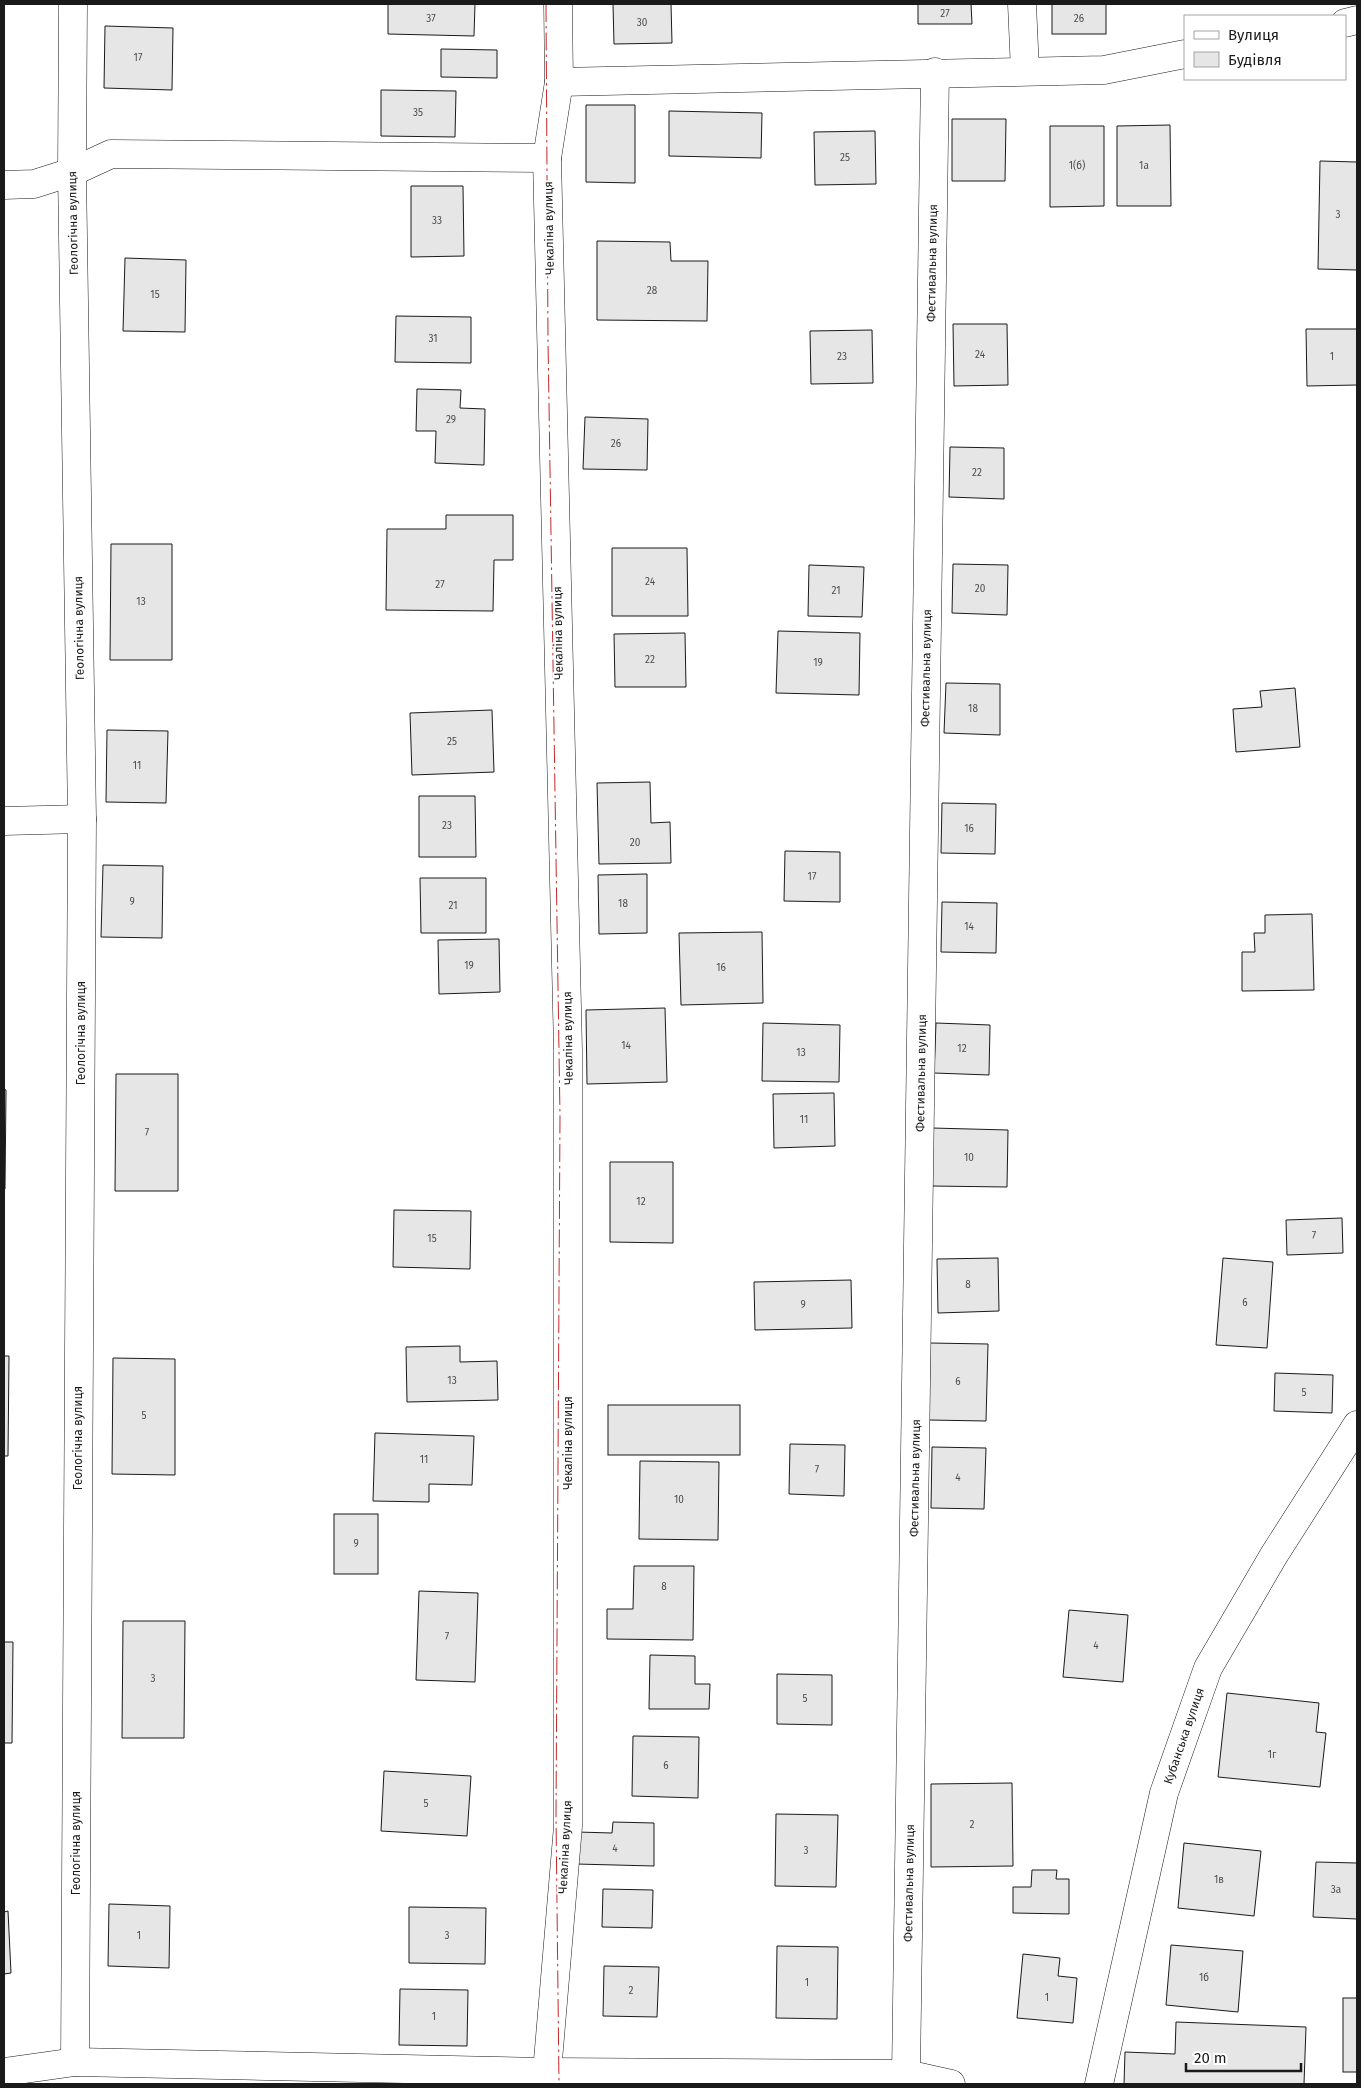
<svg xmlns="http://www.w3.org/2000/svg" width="1361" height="2088" font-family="'Fira Sans',sans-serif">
<rect width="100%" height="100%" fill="#fff"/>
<g fill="#e6e6e6" stroke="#1a1a1a">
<polygon points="388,4 475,4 474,36 388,34"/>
<polygon points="613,4 671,4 672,43 614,44"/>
<polygon points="918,4 971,4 972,24 918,24"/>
<rect x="1052" y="4" width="54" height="30"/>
<polygon points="105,26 173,28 172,90 104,88"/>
<polygon points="441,49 497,50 497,78 441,77"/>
<polygon points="381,90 456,91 455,137 381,136"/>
<polygon points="586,105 635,105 635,183 586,182"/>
<polygon points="669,111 762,113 761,158 669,156"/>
<polygon points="952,119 1006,119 1005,181 952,181"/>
<polygon points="1170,125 1171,206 1117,206 1117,126"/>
<polygon points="1050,126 1104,126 1104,206 1050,207"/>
<polygon points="875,131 876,184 815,185 814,132"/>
<polygon points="1320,161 1357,162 1357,270 1318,269"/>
<polygon points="411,186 463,186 464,256 411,257"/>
<polygon points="597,241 670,242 671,261 708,261 707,321 597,320"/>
<polygon points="125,258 186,260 185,332 123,331"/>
<polygon points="396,316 471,317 471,363 395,362"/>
<polygon points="953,324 1007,324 1008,385 954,386"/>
<polygon points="1306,329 1357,329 1357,385 1307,386"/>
<polygon points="872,330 873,383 811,384 810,331"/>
<polygon points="417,389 461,390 460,408 485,409 484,465 435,463 436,431 416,431"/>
<polygon points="585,417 648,419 647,470 583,469"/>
<polygon points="950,447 1004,448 1004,499 949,497"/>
<polygon points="446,515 513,515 513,560 494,560 493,611 386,610 387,529 446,529"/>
<polygon points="111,544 172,544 172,660 110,660"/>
<polygon points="612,548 687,548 688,616 612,616"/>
<polygon points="953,564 1008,565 1007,615 952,613"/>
<polygon points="809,565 864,567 862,617 808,616"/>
<polygon points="778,631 860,633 859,695 776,693"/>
<polygon points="685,633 686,687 615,687 614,634"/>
<polygon points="946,683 1000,684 1000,735 944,733"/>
<polygon points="1295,688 1300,747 1236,752 1233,709 1262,707 1260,691"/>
<polygon points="492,710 494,772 412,775 410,713"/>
<polygon points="107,730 168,731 166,803 106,802"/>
<polygon points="650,782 651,823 670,822 671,863 599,864 597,783"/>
<polygon points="419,796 475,796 476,857 419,857"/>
<polygon points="942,803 996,804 995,854 941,853"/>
<polygon points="785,851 840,852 840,902 784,901"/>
<polygon points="103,865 163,866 162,938 101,937"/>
<polygon points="647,874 647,933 599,934 598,875"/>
<polygon points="420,878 486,878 486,933 421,933"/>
<polygon points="942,902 997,903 996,953 941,952"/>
<polygon points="1312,914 1314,990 1242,991 1242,952 1255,952 1254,933 1265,933 1265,915"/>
<polygon points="762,932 763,1003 681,1005 679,933"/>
<polygon points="499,939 500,992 439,994 438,940"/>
<polygon points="665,1008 667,1082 587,1084 586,1010"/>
<polygon points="763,1023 840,1025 839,1082 762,1081"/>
<polygon points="936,1023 990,1025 989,1075 934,1073"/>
<polygon points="116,1074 178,1074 178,1191 115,1191"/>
<polygon points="4,1089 6,1090 5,1189 4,1189"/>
<polygon points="834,1093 835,1146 774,1148 773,1094"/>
<polygon points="932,1128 1008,1130 1007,1187 931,1186"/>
<polygon points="610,1162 673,1162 673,1243 610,1242"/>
<polygon points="394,1210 471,1211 470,1269 393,1267"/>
<polygon points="1342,1218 1343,1253 1287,1255 1286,1220"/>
<polygon points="998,1258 999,1311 938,1313 937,1259"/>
<polygon points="1223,1258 1273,1262 1267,1348 1216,1345"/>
<polygon points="851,1280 852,1328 755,1330 754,1282"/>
<polygon points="930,1343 988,1344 986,1421 929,1420"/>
<polygon points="460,1346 460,1362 497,1361 498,1400 407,1402 406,1347"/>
<polygon points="4,1356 9,1356 8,1456 4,1456"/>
<polygon points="113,1358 175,1359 175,1475 112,1474"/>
<polygon points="1275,1373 1333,1375 1332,1413 1274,1411"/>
<rect x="608" y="1405" width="132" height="50"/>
<polygon points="375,1433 474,1436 472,1485 429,1484 429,1502 373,1501"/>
<polygon points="790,1444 845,1445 844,1496 789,1494"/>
<polygon points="932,1447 986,1448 984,1509 931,1508"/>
<polygon points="640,1461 719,1462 718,1540 639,1539"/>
<rect x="334" y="1514" width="44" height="60"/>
<polygon points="634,1566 694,1566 693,1640 607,1639 607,1609 633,1609"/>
<polygon points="419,1591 478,1593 475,1682 416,1680"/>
<polygon points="1069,1610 1128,1615 1123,1682 1063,1677"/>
<polygon points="123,1621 185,1621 184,1738 122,1738"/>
<polygon points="4,1642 13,1642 12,1743 4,1743"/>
<polygon points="650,1655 695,1656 695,1684 710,1684 709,1709 649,1709"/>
<polygon points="777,1674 832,1675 832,1725 777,1724"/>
<polygon points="1227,1693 1319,1703 1316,1732 1326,1733 1320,1787 1218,1777"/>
<polygon points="633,1736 699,1737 698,1798 632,1796"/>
<polygon points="384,1771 471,1776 467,1836 381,1831"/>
<polygon points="1012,1783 1013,1866 931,1867 931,1784"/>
<polygon points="776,1814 838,1815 836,1887 775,1886"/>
<polygon points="613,1822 654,1823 654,1866 576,1864 577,1832 612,1833"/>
<polygon points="1184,1843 1261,1851 1254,1916 1178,1908"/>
<polygon points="1316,1862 1357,1863 1357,1919 1313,1917"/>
<polygon points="1032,1870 1057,1870 1056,1879 1069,1879 1069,1914 1013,1913 1013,1887 1031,1887"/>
<polygon points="603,1889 653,1890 652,1928 602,1927"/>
<polygon points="109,1904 170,1906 169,1968 108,1966"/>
<polygon points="409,1907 486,1908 485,1964 409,1963"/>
<polygon points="8,1911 11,1973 4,1974 4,1912"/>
<polygon points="1171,1945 1243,1951 1238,2012 1166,2005"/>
<polygon points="777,1946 838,1947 837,2019 776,2018"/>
<polygon points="1023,1954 1060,1958 1058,1976 1077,1978 1073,2023 1017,2018"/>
<polygon points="604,1966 659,1967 657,2017 603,2016"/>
<polygon points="400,1989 468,1990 467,2046 399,2045"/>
<rect x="1343" y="1998" width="14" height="74"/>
<polygon points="1176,2022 1306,2027 1304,2084 1124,2084 1125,2052 1175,2054"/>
</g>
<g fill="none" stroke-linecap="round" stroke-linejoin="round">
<defs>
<g id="street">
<polyline points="73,4 72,172 82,819 75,2062"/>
<polyline points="1022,4 1025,71"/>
<polyline points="1345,23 1357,20"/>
<polyline points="559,82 1104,70 1185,54"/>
<polyline points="4,185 34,184 72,172 111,154 547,158"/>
<polyline points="4,821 82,819"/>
<polyline points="4,2072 75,2062 547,2072 906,2074 951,2084"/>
<polyline points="547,2072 568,1826 568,1050 547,158 559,82 558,4"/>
<polyline points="906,2074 935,72"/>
<polyline points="1099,2084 1164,1793 1208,1668 1274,1555 1357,1425"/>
</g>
</defs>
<use href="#street" stroke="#1a1a1a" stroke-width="29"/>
<use href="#street" stroke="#fff" stroke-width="28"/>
<polyline stroke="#c62828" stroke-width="1" stroke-dasharray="18 4 2.5 4" stroke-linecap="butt" points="546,4 548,339 560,1116 556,1815 559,2084"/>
</g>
<g text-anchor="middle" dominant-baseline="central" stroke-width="4" stroke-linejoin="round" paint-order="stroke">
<g font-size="10" fill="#4d4d4d">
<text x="945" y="14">27</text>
<text x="431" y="19">37</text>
<text x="1079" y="19">26</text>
<text x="642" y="23">30</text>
<text x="138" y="58">17</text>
<text x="418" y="113">35</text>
<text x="845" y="158">25</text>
<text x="1077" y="166">1(б)</text>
<text x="1144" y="166">1а</text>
<text x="1338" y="215">3</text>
<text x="437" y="221">33</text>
<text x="652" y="291">28</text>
<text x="155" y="295">15</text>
<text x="433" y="339">31</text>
<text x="980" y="355">24</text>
<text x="842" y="357">23</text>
<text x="1332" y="357">1</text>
<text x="451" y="420">29</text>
<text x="616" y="444">26</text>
<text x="977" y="473">22</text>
<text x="650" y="582">24</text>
<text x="440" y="585">27</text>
<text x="980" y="589">20</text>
<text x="836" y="591">21</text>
<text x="141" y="602">13</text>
<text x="650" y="660">22</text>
<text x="818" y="663">19</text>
<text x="973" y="709">18</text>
<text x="452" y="742">25</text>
<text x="137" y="766">11</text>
<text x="447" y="826">23</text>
<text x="969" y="829">16</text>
<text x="635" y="843">20</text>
<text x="812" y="877">17</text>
<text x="132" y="902">9</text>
<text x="623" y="904">18</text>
<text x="453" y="906">21</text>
<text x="969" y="927">14</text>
<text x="469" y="966">19</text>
<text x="721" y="968">16</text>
<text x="626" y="1046">14</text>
<text x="962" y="1049">12</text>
<text x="801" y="1053">13</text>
<text x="804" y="1120">11</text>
<text x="147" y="1133">7</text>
<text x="969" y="1158">10</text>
<text x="641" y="1202">12</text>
<text x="1314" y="1236">7</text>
<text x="432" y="1239">15</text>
<text x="968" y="1285">8</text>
<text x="1245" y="1303">6</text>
<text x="803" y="1305">9</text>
<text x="452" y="1381">13</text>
<text x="958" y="1382">6</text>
<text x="1304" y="1393">5</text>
<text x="144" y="1416">5</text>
<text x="424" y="1460">11</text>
<text x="817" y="1470">7</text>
<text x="958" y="1478">4</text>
<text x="679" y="1500">10</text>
<text x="356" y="1544">9</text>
<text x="664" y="1587">8</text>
<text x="447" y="1637">7</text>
<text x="1096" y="1646">4</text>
<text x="153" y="1679">3</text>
<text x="805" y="1699">5</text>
<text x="1272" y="1755">1г</text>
<text x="666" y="1766">6</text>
<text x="426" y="1804">5</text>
<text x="972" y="1825">2</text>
<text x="615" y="1849">4</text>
<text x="806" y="1851">3</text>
<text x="1219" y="1880">1в</text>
<text x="1336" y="1890">3а</text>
<text x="139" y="1936">1</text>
<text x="447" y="1936">3</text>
<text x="1204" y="1978">1б</text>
<text x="807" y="1983">1</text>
<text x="631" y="1991">2</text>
<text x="1047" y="1998">1</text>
<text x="434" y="2017">1</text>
</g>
<g font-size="12" fill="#1a1a1a" stroke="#fff">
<text transform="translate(73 223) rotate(-91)">Геологічна вулиця</text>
<text transform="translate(549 228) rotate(-91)">Чекаліна вулиця</text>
<text transform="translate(932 263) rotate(-89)">Фестивальна вулиця</text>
<text transform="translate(79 628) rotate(-91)">Геологічна вулиця</text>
<text transform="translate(558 633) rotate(-91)">Чекаліна вулиця</text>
<text transform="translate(926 668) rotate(-89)">Фестивальна вулиця</text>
<text transform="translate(81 1033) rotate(-90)">Геологічна вулиця</text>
<text transform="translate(568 1038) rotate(-91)">Чекаліна вулиця</text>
<text transform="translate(921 1073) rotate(-89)">Фестивальна вулиця</text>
<text transform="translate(78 1438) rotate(-90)">Геологічна вулиця</text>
<text transform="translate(568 1443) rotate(-90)">Чекаліна вулиця</text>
<text transform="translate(915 1478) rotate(-89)">Фестивальна вулиця</text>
<text transform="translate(1184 1736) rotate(-71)">Кубанська вулиця</text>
<text transform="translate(76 1843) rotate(-90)">Геологічна вулиця</text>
<text transform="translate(565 1847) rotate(-87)">Чекаліна вулиця</text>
<text transform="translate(909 1883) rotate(-89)">Фестивальна вулиця</text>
</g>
</g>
<rect width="1361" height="2088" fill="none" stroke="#1a1a1a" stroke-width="10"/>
<rect x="1184" y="15" width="162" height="65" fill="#ffffff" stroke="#a3a3a3"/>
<rect x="1194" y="31" width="25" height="8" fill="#ffffff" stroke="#a3a3a3"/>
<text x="1228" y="40" font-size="15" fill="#1a1a1a">Вулиця</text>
<rect x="1194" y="52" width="25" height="15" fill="#e6e6e6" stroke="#a3a3a3"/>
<text x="1228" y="65" font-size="15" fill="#1a1a1a">Будівля</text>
<path d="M1186 2063v8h115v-8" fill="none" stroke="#1a1a1a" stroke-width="2.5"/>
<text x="1194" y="2063" font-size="15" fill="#1a1a1a" stroke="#ffffff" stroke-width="4" paint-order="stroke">20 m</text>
</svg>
